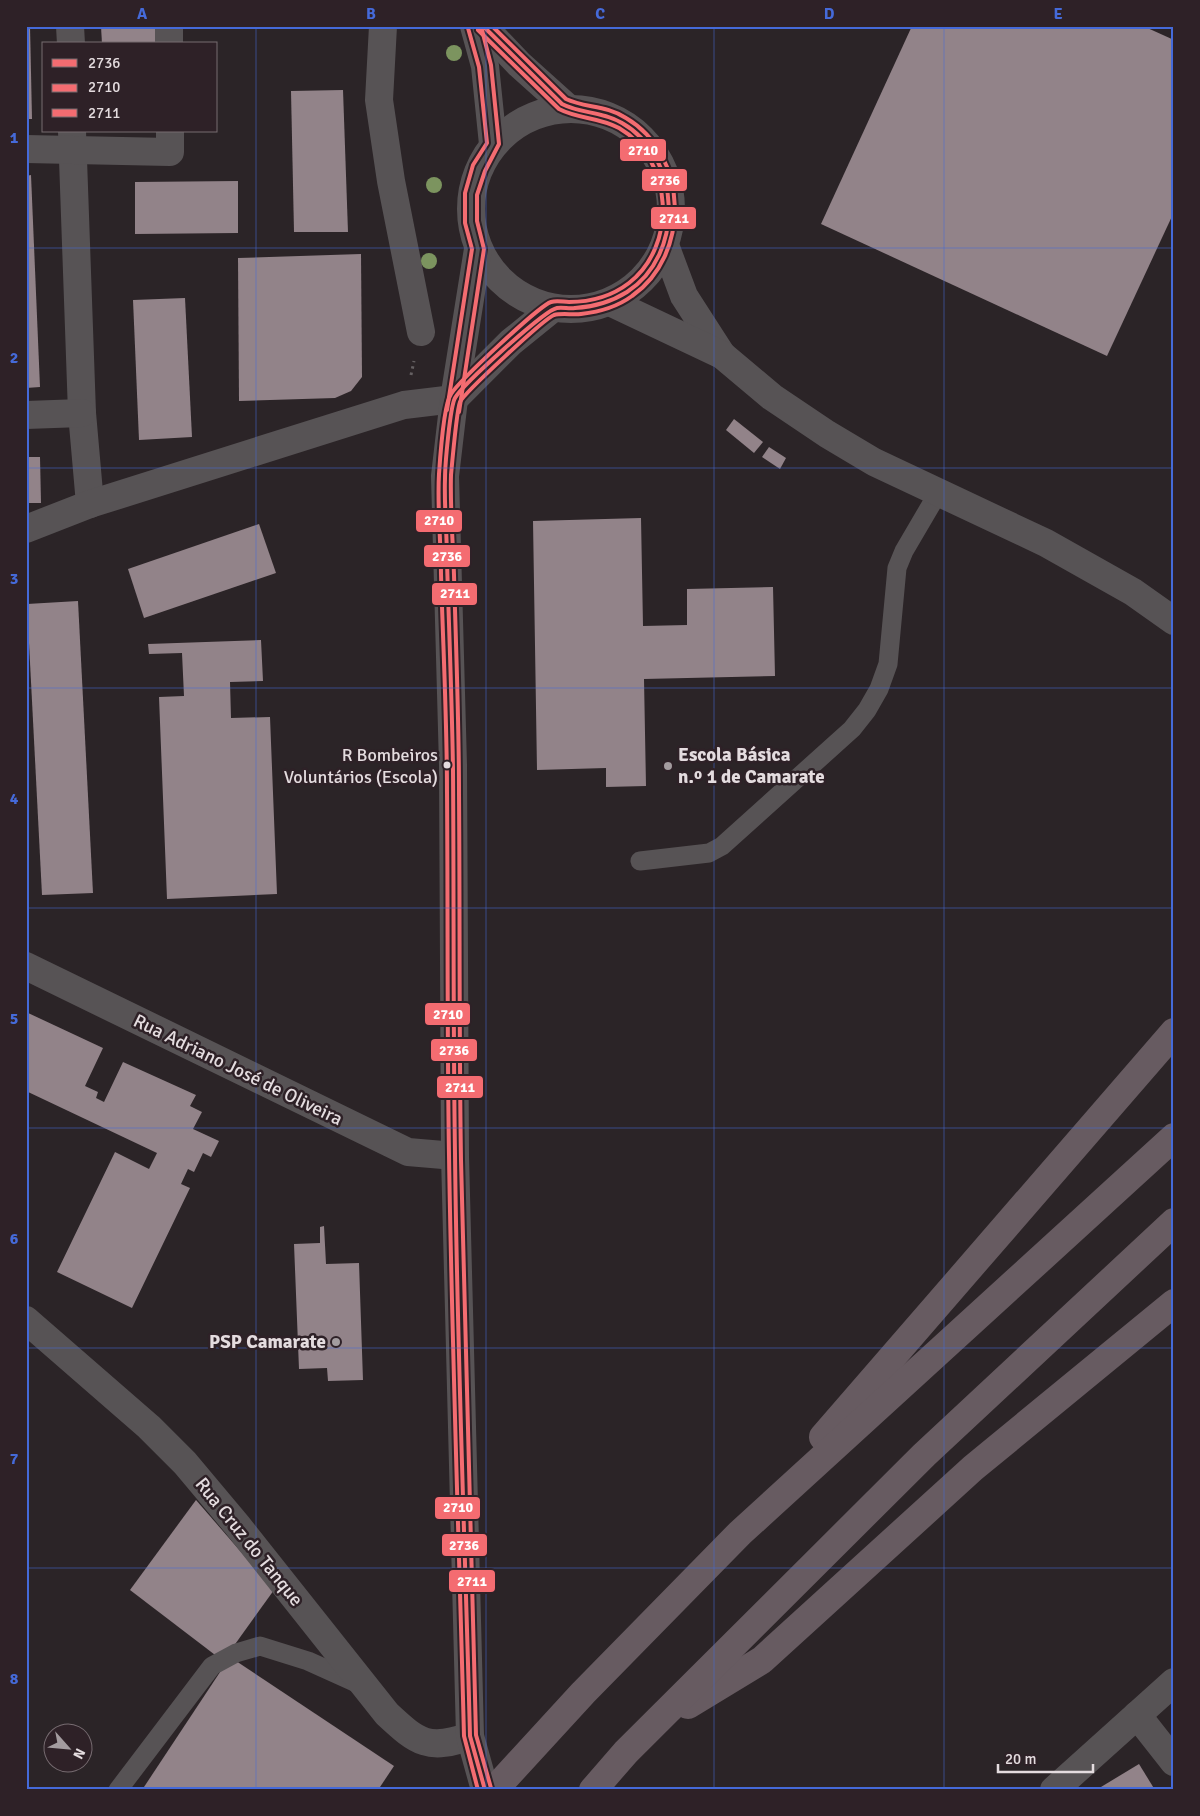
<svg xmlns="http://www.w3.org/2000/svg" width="1200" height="1816" font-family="Signika,sans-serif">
<rect width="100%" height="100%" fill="#2b2427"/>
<g fill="#928389">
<polygon points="26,26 30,26 32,119 26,119"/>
<polygon points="101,26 155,26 156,44 102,44"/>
<polygon points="912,26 1143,26 1174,40 1174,212 1107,356 821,224"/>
<polygon points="343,90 348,232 294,232 291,91"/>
<polygon points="31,175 40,387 26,388 26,176"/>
<polygon points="238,181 238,233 135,234 135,182"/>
<polygon points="361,254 362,377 351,391 335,398 239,401 238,258"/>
<polygon points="185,298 192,437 139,440 133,300"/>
<polygon points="734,419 763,442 754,453 726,430"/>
<polygon points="769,447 786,458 780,469 762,457"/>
<polygon points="26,457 40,457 41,503 26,503"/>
<polygon points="641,518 643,626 687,625 687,589 773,587 775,676 644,679 646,786 606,787 606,768 537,770 533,521"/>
<polygon points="259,524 276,573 144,618 128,569"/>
<polygon points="78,601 93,893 42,895 27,604"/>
<polygon points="261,640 263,681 230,682 231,718 270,717 277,894 167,899 159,697 184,696 182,653 149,654 148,644"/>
<polygon points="26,1012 103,1048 85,1086 98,1092 96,1098 104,1102 123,1062 196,1095 190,1106 202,1112 193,1129 219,1141 211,1157 203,1153 194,1172 188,1169 181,1184 190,1188 132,1308 57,1272 115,1152 149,1169 157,1153 26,1091"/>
<polygon points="324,1226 326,1264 359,1263 363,1380 328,1381 327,1368 299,1369 294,1244 320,1243 320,1227"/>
<polygon points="196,1500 274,1590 223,1661 130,1590"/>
<polygon points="230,1657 394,1766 378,1790 142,1790"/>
<polygon points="1139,1764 1155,1790 1096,1790"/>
</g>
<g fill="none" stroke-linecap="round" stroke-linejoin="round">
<polyline stroke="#656062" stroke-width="3" stroke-dasharray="2.5 4" stroke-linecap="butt" points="411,375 414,361"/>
<g stroke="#575355" stroke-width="19">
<polyline points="640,861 709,853 722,846 852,729 867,710 879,689 888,664 897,568 904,551 938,493"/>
<polyline points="118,1790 212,1666 236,1653 260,1646 308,1661 359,1684"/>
</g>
<g stroke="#575355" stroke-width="28">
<polyline points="70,26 71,44"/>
<polyline points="169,26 169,44"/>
<polyline points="383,26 379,100 391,181 421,332"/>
<polyline points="72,131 82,413 90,504"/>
<polyline points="26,149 170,152 170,131"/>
<polyline points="26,415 82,413"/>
<polyline points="26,529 90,504 404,405 454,399"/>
<polyline points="26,966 408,1152 455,1156"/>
<path d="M26,1320L149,1427L185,1463L237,1525L387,1714C418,1743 429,1751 470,1736"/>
<polyline points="1137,1715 1174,1762"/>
<polyline points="1054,1790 1174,1682"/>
</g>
<g stroke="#575355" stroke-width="28">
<polyline points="474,26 485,66 493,144"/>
<polyline points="483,26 519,64 568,108"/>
<circle cx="571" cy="209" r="100"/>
<polyline points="665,245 684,296 722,355"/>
<polyline points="478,249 454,399 445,476 453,765 455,1156 470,1736 485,1790"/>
<polyline points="610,302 722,355 772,397 827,434 874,462 1046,543 1133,592 1174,621"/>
<polyline points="454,399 511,342 553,308"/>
</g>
<g stroke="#675b61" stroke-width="28">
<polyline points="823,1437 1174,1032"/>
<polyline points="688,1705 762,1660 973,1468 1174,1303"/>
<polyline points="494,1790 583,1693 740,1533 1174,1137"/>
<polyline points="593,1790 626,1752 924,1455 1174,1222"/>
</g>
<defs>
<path id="bus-1" d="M483,26L562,104C581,114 602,111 622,123C682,157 685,255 627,292C611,302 593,307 575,308C569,309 563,307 557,308C545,310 463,384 455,398C450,407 445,465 445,479C444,506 447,533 447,561C449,630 452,700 453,770C454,898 453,1025 455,1153C457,1347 465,1542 470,1736L485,1790"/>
<g id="bus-2">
<polyline points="459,412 484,249 477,221 477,195 485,171 499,144 491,65 481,26"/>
<path d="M478,1790L464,1736C459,1542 452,1349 449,1155C447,1034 448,913 447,792C447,719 443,646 441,574C441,541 437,507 439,474C440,459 444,404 451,394C459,381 539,306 551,302C557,300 563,302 569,302C590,302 612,296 629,283C678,245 673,159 619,128C599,117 578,119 559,109L478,30"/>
</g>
<g id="bus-3">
<polyline points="447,410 472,249 465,223 465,193 473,165 487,143 479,67 468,28"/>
<path d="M491,1788L476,1735C471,1543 465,1351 461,1160C459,1038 460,916 459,794C459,721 456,648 454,575C453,542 450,508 451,475C452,464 457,409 460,402C464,393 544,319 554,315C561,313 573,315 581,314C599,312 617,307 632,296C691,255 689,155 626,118C606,105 585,108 566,99L492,26"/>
</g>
</defs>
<use href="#bus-1" stroke="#2e2127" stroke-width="8"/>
<use href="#bus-2" stroke="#2e2127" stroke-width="8"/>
<use href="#bus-3" stroke="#2e2127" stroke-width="8"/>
<use href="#bus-1" stroke="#f46c71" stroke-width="4"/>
<use href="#bus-2" stroke="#f46c71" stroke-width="4"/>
<use href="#bus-3" stroke="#f46c71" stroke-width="4"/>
</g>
<g fill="#7c945f">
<circle cx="454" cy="53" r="8"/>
<circle cx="434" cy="185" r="8"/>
<circle cx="429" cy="261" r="8"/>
</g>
<path fill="none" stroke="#456ad9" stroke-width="1" stroke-opacity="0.55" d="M256,26V1790M486,26V1790M714,26V1790M944,26V1790M26,248H1174M26,468H1174M26,688H1174M26,908H1174M26,1128H1174M26,1348H1174M26,1568H1174"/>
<circle fill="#e4dcdf" stroke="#2e2127" stroke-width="2" cx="447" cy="765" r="4.5"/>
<g fill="#a39c9f" stroke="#2e2127" stroke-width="2">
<circle cx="668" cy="766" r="5"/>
<circle cx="336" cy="1342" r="5"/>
</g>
<g text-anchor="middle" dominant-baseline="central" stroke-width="5" stroke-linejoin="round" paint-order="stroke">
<g font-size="18" fill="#e4dcdf" stroke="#2e2127" text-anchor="end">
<text x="438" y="755">R Bombeiros<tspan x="438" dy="22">Voluntários (Escola)</tspan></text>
</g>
<g font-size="19" font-weight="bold" fill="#e4dcdf" stroke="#2e2127" text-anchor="start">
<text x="678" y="755">Escola Básica<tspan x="678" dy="22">n.º 1 de Camarate</tspan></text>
<text x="326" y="1342" text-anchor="end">PSP Camarate</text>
</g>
<g font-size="19" fill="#e4dcdf" stroke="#2e2127">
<text transform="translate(238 1070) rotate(26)">Rua Adriano José de Oliveira</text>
<text transform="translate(249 1542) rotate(51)">Rua Cruz do Tanque</text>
</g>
</g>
<g stroke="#2e2127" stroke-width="2">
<rect x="619" y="138" width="48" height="24" rx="5" fill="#f46c71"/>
<rect x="641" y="168" width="47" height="24" rx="5" fill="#f46c71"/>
<rect x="650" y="206" width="47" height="24" rx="5" fill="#f46c71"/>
<rect x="415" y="509" width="48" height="24" rx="5" fill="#f46c71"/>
<rect x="423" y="544" width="48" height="24" rx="5" fill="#f46c71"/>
<rect x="431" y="582" width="47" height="24" rx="5" fill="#f46c71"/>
<rect x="424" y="1002" width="47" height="24" rx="5" fill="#f46c71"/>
<rect x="430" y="1038" width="48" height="24" rx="5" fill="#f46c71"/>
<rect x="436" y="1075" width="48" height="24" rx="5" fill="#f46c71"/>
<rect x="434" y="1496" width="47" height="24" rx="5" fill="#f46c71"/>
<rect x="441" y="1533" width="47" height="24" rx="5" fill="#f46c71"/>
<rect x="448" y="1569" width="48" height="24" rx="5" fill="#f46c71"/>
</g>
<g font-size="14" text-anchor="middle" font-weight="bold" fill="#fff">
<text x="643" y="155">2710</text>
<text x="665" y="185">2736</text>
<text x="674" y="223">2711</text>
<text x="439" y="525">2710</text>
<text x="447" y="561">2736</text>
<text x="455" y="598">2711</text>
<text x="448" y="1019">2710</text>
<text x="454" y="1055">2736</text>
<text x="460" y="1092">2711</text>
<text x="458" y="1512">2710</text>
<text x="464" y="1550">2736</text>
<text x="472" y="1586">2711</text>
</g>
<rect width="1200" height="1816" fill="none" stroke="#2e2127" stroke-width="55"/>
<rect x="42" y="42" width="175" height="90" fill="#2e2127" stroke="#776c71"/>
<rect x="52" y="59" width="25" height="8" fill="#f46c71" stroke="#776c71"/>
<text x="88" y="68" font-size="15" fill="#e4dcdf">2736</text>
<rect x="52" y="84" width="25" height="8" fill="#f46c71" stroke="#776c71"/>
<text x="88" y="92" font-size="15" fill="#e4dcdf">2710</text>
<rect x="52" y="109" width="25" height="8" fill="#f46c71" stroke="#776c71"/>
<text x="88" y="118" font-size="15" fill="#e4dcdf">2711</text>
<g transform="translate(68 1748) rotate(117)"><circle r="24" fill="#2e2127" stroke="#776c71"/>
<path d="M0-4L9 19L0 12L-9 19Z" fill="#a39c9f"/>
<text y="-8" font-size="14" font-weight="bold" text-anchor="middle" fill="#e4dcdf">N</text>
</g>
<path d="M998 1764v8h95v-8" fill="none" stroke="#e4dcdf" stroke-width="2.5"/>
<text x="1005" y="1764" font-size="15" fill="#e4dcdf" stroke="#2e2127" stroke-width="4" paint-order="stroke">20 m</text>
<rect x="28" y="28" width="1144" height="1760" fill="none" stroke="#456ad9" stroke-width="2"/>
<g font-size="16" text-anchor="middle" font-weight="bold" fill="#456ad9">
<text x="142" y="19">A</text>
<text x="371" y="19">B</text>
<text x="600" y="19">C</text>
<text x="829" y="19">D</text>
<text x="1058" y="19">E</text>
<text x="14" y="143">1</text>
<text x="14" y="363">2</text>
<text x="14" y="584">3</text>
<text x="14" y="804">4</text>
<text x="14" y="1024">5</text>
<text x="14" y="1244">6</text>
<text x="14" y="1464">7</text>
<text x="14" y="1684">8</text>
</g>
</svg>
